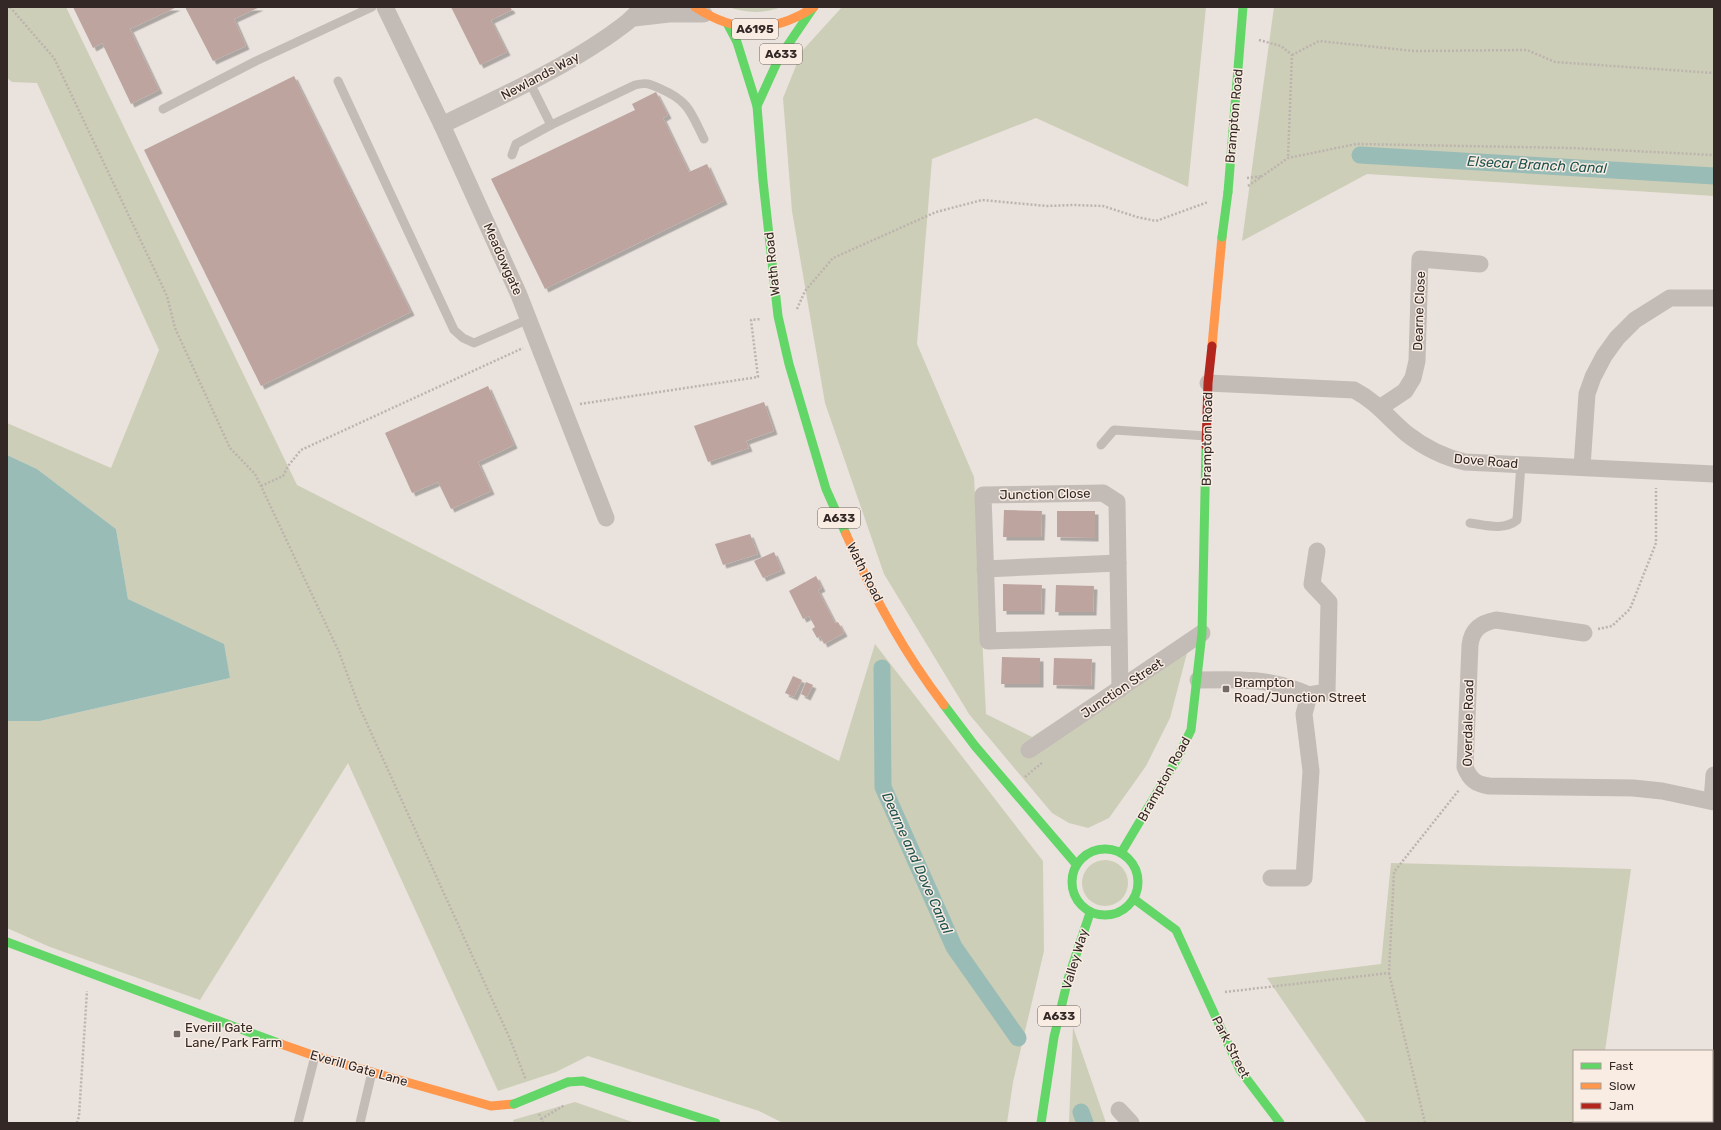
<svg xmlns="http://www.w3.org/2000/svg" width="1721" height="1130" font-family="Rubik,sans-serif">
<defs>
<filter id="shadow"><feDropShadow dx="3.5" dy="3.5" stdDeviation="0" flood-color="#0004"/></filter>
</defs>
<rect width="100%" height="100%" fill="#eae2dd"/>
<g fill="#cdceb7">
<polygon points="7,7 66,7 297,485 839,761 875,644 1043,861 1044,951 1013,1082 1007,1123 783,1123 759,1111 588,1056 556,1072 498,1091 348,763 200,1000 50,947 7,928 7,721 40,721 230,678 223,644 128,599 116,529 37,469 7,455 7,423 111,468 159,350 37,83 12,82 7,78"/>
<path d="M728,7H781C764,14 745,13 728,7Z"/>
<polygon points="842,7 1206,7 1188,187 1036,118 932,159 917,344 974,477 986,714 1032,737 1193,630 1170,718 1146,766 1109,818 1088,828 1069,823 1052,813 969,714 884,574 825,403 792,211 783,98 802,51"/>
<polygon points="1274,7 1714,7 1714,196 1367,174 1242,241"/>
<circle cx="1105" cy="883" r="23"/>
<polygon points="1391,863 1631,869 1605,1051 1574,1051 1574,1121 1595,1121 1595,1123 1367,1123 1267,978 1381,964"/>
<polygon points="1073,1027 1106,1123 1069,1123"/>
<polygon points="575,1102 635,1123 514,1123 513,1120"/>
</g>
<polygon fill="#9abcb7" points="7,455 37,469 116,529 128,599 224,644 230,678 40,721 7,721"/>
<g fill="none" stroke-linecap="round" stroke-linejoin="round">
<g stroke="#9abcb7" stroke-width="17">
<polyline points="1360,155 1714,176"/>
<polyline points="882,668 883,787 954,947 1018,1038"/>
<polyline points="1081,1112 1085,1123"/>
</g>
</g>
<g fill="#bda49f" filter="url(#shadow)">
<polygon points="73,7 177,7 130,29 159,90 131,104 102,43 93,48"/>
<polygon points="185,7 260,7 234,19 246,46 213,61"/>
<polygon points="451,7 510,7 512,10 491,20 507,52 480,65"/>
<polygon points="294,76 411,312 261,386 144,150"/>
<polygon points="656,92 668,115 663,118 689,172 707,164 724,201 545,289 491,179 635,110 632,104"/>
<polygon points="488,386 514,445 478,462 491,491 451,509 438,482 412,493 385,433"/>
<polygon points="764,402 774,431 746,441 749,448 708,462 694,426"/>
<polygon points="1004,510 1042,511 1041,537 1003,537"/>
<polygon points="1057,511 1095,511 1095,538 1057,537"/>
<polygon points="750,534 758,554 723,565 715,544"/>
<polygon points="774,552 782,570 763,578 754,561"/>
<polygon points="816,576 822,588 818,590 835,623 838,622 844,633 824,644 820,636 817,638 812,629 815,627 809,616 803,619 789,591"/>
<polygon points="1003,584 1042,585 1041,611 1003,611"/>
<polygon points="1056,585 1094,586 1093,612 1055,612"/>
<polygon points="1002,657 1040,658 1040,684 1001,684"/>
<polygon points="1054,658 1092,659 1091,686 1053,685"/>
<polygon points="793,676 802,680 794,697 785,693"/>
<polygon points="806,682 813,685 807,697 801,694"/>
</g>
<g fill="none" stroke-linecap="round" stroke-linejoin="round">
<g stroke="#bcb3af" stroke-width="2.5" stroke-dasharray="2 2" stroke-linecap="butt">
<polyline points="10,7 54,58 167,296 175,328 230,448 255,474 261,486 339,652 359,706 510,1039 526,1080"/>
<polyline points="1259,40 1281,46 1292,55 1288,158"/>
<polyline points="1292,55 1319,41 1414,51 1527,50 1555,62 1714,73"/>
<polyline points="1247,178 1262,176"/>
<polyline points="1248,186 1288,158 1356,144 1572,148 1714,155"/>
<polyline points="797,309 805,291 833,258 936,212 982,200 1047,206 1073,205 1103,206 1137,217 1156,221 1208,202"/>
<polyline points="580,404 758,377 751,320 761,319"/>
<polyline points="261,486 283,476 288,466 301,450 523,348"/>
<polyline points="1598,629 1612,626 1630,609 1656,543 1656,488"/>
<polyline points="1025,777 1043,762"/>
<polyline points="1389,973 1425,1123"/>
<polyline points="1225,992 1389,973 1394,872 1459,790"/>
<polyline points="539,1114 543,1123"/>
<polyline points="541,1119 565,1105"/>
<polyline points="77,1123 79,1116 87,991"/>
</g>
<g stroke="#c3bbb6" stroke-width="9">
<polyline points="338,81 454,330 463,338 474,343 529,319"/>
<polyline points="530,83 551,125"/>
<polyline points="163,109 256,61 372,7"/>
<path d="M512,155L516,144L551,125L635,85C647,82 650,84 661,89C689,101 691,113 704,139"/>
<polyline points="1101,445 1114,430 1207,436"/>
<path d="M1470,523C1485,525 1504,531 1517,520L1521,464"/>
<polyline points="298,1123 315,1056"/>
<polyline points="360,1123 372,1072"/>
</g>
<g stroke="#c3bbb6" stroke-width="17">
<polyline points="385,7 442,125 519,295 606,518"/>
<polyline points="634,18 669,14 704,14"/>
<path d="M442,125C497,98 554,73 604,39C618,29 632,21 641,7"/>
<path d="M1208,383L1354,390C1377,402 1388,418 1407,434C1425,448 1443,457 1465,462L1714,474"/>
<polyline points="1381,407 1405,391 1413,378 1417,361 1420,259 1480,264"/>
<polyline points="1582,467 1587,394 1593,377 1604,356 1617,338 1635,320 1670,298 1714,298"/>
<polyline points="985,569 1118,563"/>
<path d="M1584,633L1496,620C1481,623 1472,629 1470,645L1465,767C1470,780 1476,784 1489,786L1633,788L1662,791L1714,802"/>
<polyline points="1119,637 988,641 983,495 1103,493 1117,502 1120,689"/>
<path d="M1198,680C1238,679 1272,678 1309,695"/>
<polyline points="1309,695 1327,692 1329,602 1312,584 1317,551"/>
<polyline points="1029,750 1202,633"/>
<polyline points="1712,801 1714,775"/>
<polyline points="1271,878 1304,878 1311,771 1304,714 1309,695"/>
<polyline points="1119,1110 1131,1123"/>
</g>
<g stroke="#63d668" stroke-width="9">
<polyline points="728,25 737,42 757,106 763,181 778,316 789,364 826,489 846,534"/>
<polyline points="757,106 779,58 813,8"/>
<polyline points="1228,192 1243,7"/>
<polyline points="944,705 975,746 1076,864"/>
<circle cx="1105" cy="882" r="33"/>
<polyline points="1121,853 1177,759 1191,730 1202,633 1206,446"/>
<polyline points="1134,899 1176,930 1240,1070 1280,1123"/>
<polyline points="7,942 281,1044"/>
<polyline points="568,1082 583,1081 716,1123"/>
<polyline points="1041,1123 1054,1037 1068,979 1090,913"/>
</g>
<g stroke="#ff974d" stroke-width="9">
<path d="M695,7C736,34 773,34 814,7"/>
<polyline points="1212,346 1222,237"/>
<path d="M846,534C872,594 904,653 944,705"/>
<polyline points="281,1044 315,1056 491,1106 514,1104"/>
</g>
<polyline stroke="#b3261e" stroke-width="9" points="1206,446 1208,383 1212,346"/>
<g stroke="#63d668" stroke-width="9">
<polyline points="1222,237 1228,192"/>
<polyline points="514,1104 568,1082"/>
</g>
</g>
<g fill="#736965" stroke="#f8ece3" stroke-width="1.5">
<rect x="1222" y="685" width="8" height="8" rx="2"/>
<rect x="173" y="1030" width="8" height="8" rx="2"/>
</g>
<g text-anchor="middle" dominant-baseline="central" stroke-width="3" stroke-linejoin="round" paint-order="stroke">
<g fill="#f8ece3" stroke="#6e635e" stroke-width="1">
<rect x="732" y="19" width="46" height="20" rx="3"/>
<rect x="760" y="44" width="42" height="20" rx="3"/>
<rect x="818" y="508" width="42" height="20" rx="3"/>
<rect x="1038" y="1006" width="42" height="20" rx="3"/>
</g>
<g font-size="12" font-weight="bold" fill="#332825">
<text x="755" y="29">A6195</text>
<text x="781" y="54">A633</text>
<text x="839" y="518">A633</text>
<text x="1059" y="1016">A633</text>
</g>
<g font-size="13" fill="#332825" stroke="#f8ece3">
<text transform="translate(540 76) rotate(-28)">Newlands Way</text>
<text transform="translate(1234 116) rotate(-85)">Brampton Road</text>
<text transform="translate(503 259) rotate(66)">Meadowgate</text>
<text transform="translate(772 264) rotate(-96)">Wath Road</text>
<text transform="translate(1419 311) rotate(-88)">Dearne Close</text>
<text transform="translate(1207 439) rotate(-89)">Brampton Road</text>
<text transform="translate(1486 461) rotate(5)">Dove Road</text>
<text transform="translate(1045 494) rotate(-1)">Junction Close</text>
<text transform="translate(865 572) rotate(63)">Wath Road</text>
<text transform="translate(1122 688) rotate(-34)">Junction Street</text>
<text transform="translate(1468 723) rotate(-89)">Overdale Road</text>
<text transform="translate(1164 779) rotate(-61)">Brampton Road</text>
<text transform="translate(1075 959) rotate(-73)">Valley Way</text>
<text transform="translate(1231 1047) rotate(63)">Park Street</text>
<text transform="translate(359 1068) rotate(16)">Everill Gate Lane</text>
</g>
<g font-size="13" fill="#332825" stroke="#f8ece3" text-anchor="start">
<text x="1234" y="682">Brampton<tspan x="1234" dy="15">Road/Junction Street</tspan></text>
<text x="185" y="1027">Everill Gate<tspan x="185" dy="15">Lane/Park Farm</tspan></text>
</g>
<g font-size="14" font-style="italic" fill="#1d524f" stroke="#f8ece3">
<text transform="translate(1537 165) rotate(3)">Elsecar Branch Canal</text>
<text transform="translate(917 863) rotate(66)">Dearne and Dove Canal</text>
</g>
</g>
<rect width="1721" height="1130" fill="none" stroke="#332825" stroke-width="16"/>
<rect x="1573" y="1050" width="140" height="72" fill="#f8ece3" stroke="#a99e97"/>
<rect x="1581" y="1063" width="20" height="6" fill="#63d668" stroke="#a99e97"/>
<text x="1609" y="1070" font-size="12" fill="#332825">Fast</text>
<rect x="1581" y="1083" width="20" height="6" fill="#ff974d" stroke="#a99e97"/>
<text x="1609" y="1090" font-size="12" fill="#332825">Slow</text>
<rect x="1581" y="1103" width="20" height="6" fill="#b3261e" stroke="#a99e97"/>
<text x="1609" y="1110" font-size="12" fill="#332825">Jam</text>
</svg>
